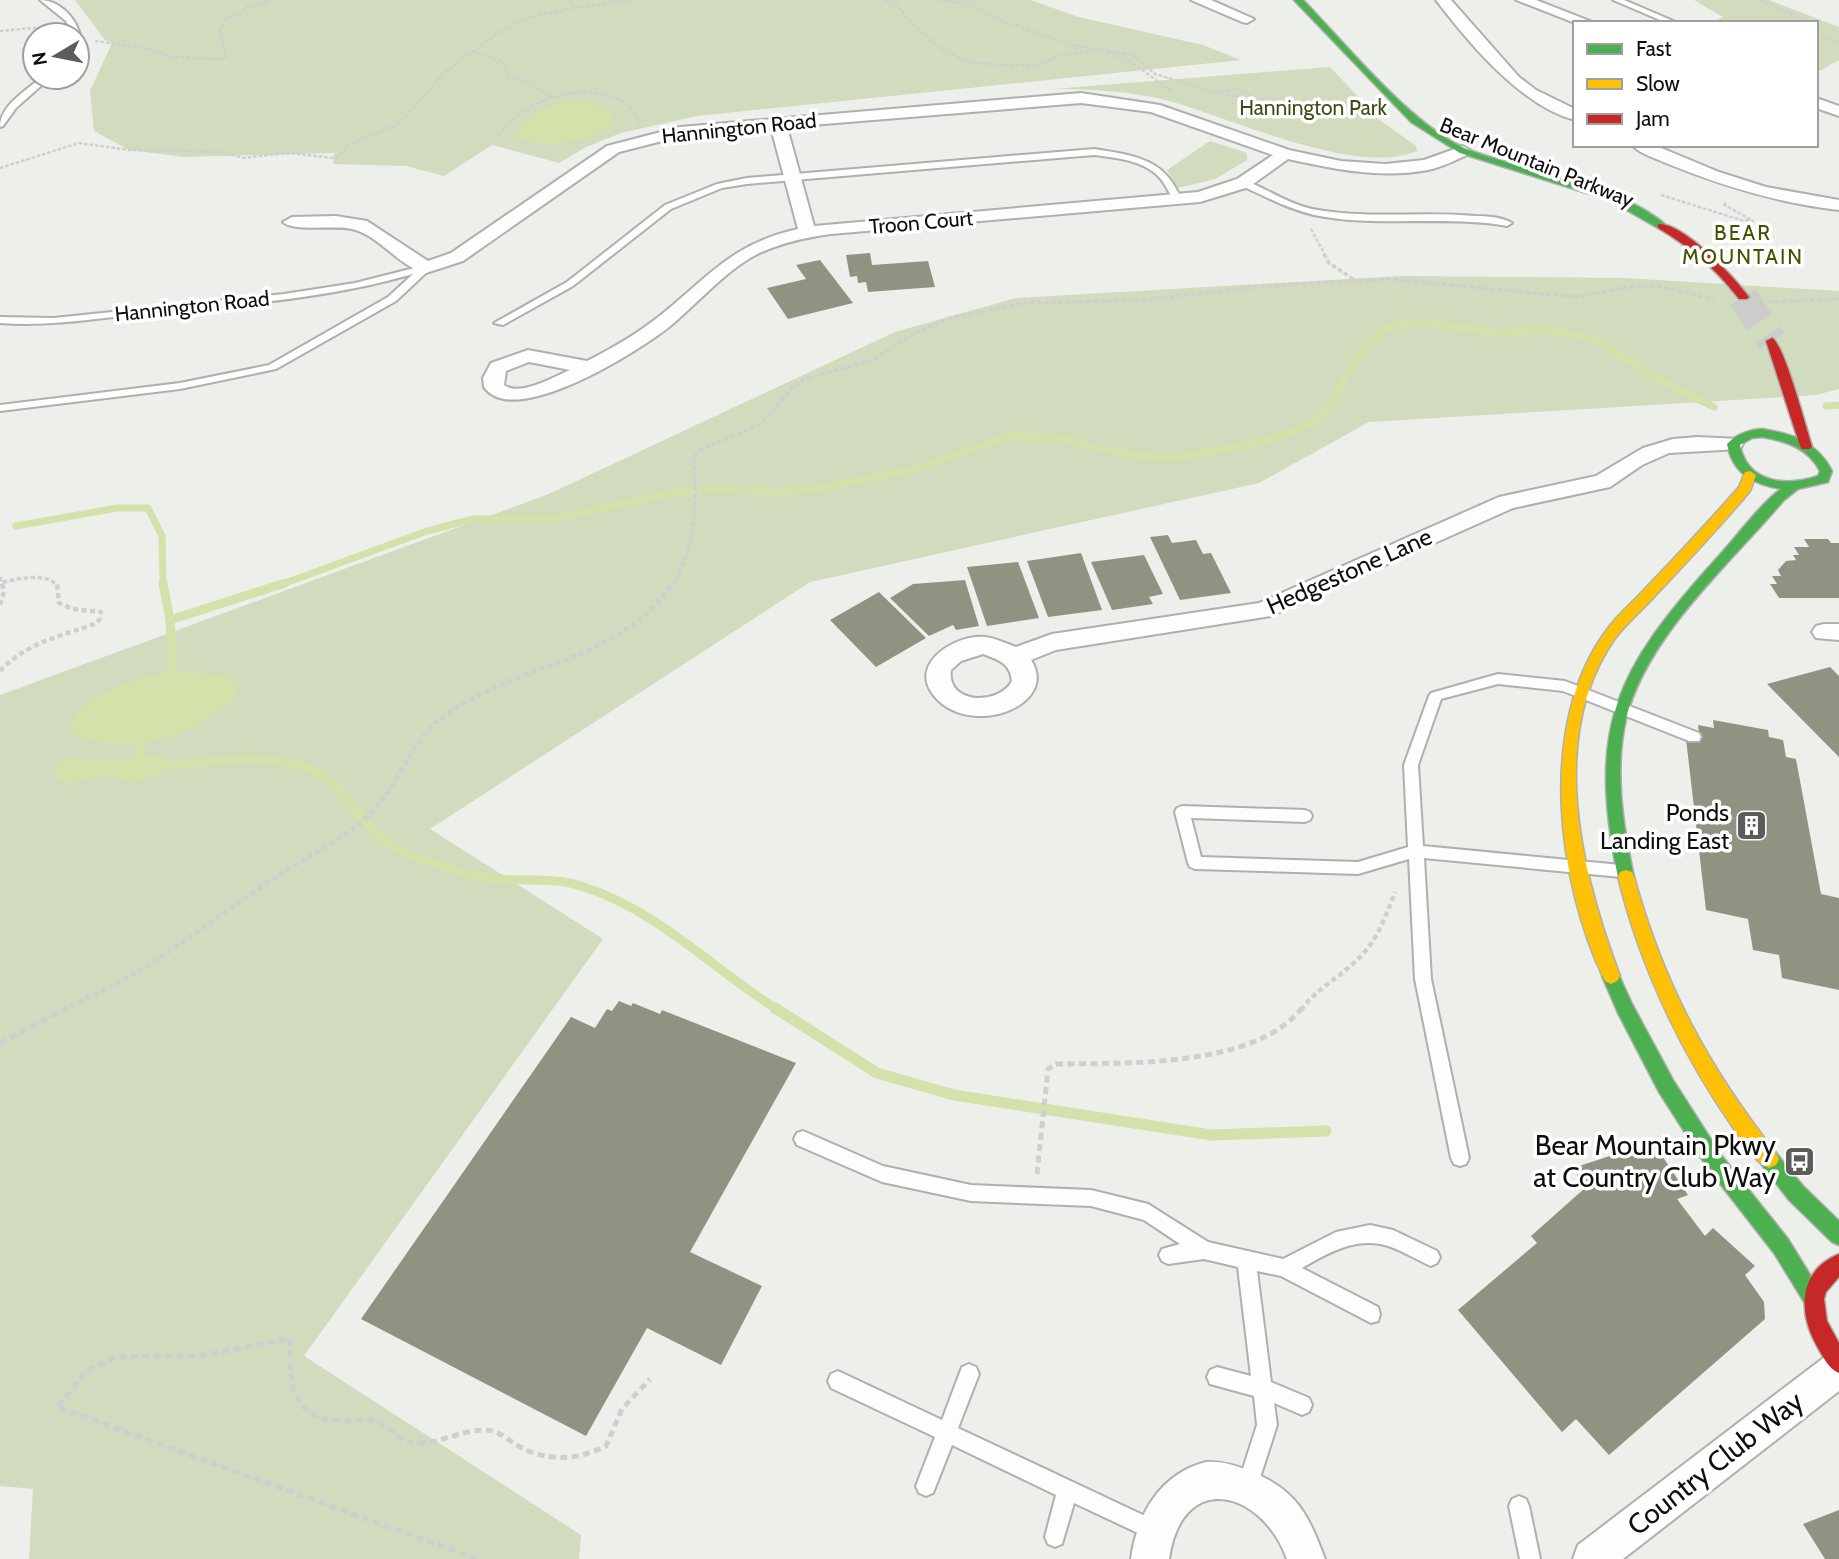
<svg xmlns="http://www.w3.org/2000/svg" width="1839" height="1559" font-family="Cabin,sans-serif">
<rect width="100%" height="100%" fill="#edefeb"/>
<g fill="#d1dbbd">
<polygon points="75,0 1031,0 1078,17 1203,45 1241,60 697,116 621,133 586,147 559,163 492,145 444,176 406,166 333,164 334,153 184,157 129,150 94,131 90,91 112,43 105,40"/>
<polygon points="1694,0 1769,0 1839,27 1839,60 1816,73 1816,23 1711,23 1723,17"/>
<path d="M1330,67L1381,121L1416,146L1417,151C1356,177 1232,118 1169,101C1131,91 1091,89 1052,89Z"/>
<polygon points="1210,141 1247,153 1247,160 1215,179 1178,188 1167,170"/>
<polygon points="1401,276 1625,278 1839,291 1839,389 1816,395 1369,422 1259,483 810,582 430,829 603,939 304,1356 581,1535 579,1559 29,1559 33,1489 0,1486 0,695 549,494 895,332 1016,298"/>
</g>
<g fill="#d2e2aa">
<path d="M571,101L586,102L613,113L615,122C594,141 542,151 517,137C519,115 553,104 571,101Z"/>
<path d="M165,672L225,675L236,684L235,698C193,733 164,746 110,743C96,742 81,740 70,730C75,695 136,680 165,672Z"/>
<polygon points="158,754 167,758 169,765 161,775 129,783 110,774 79,782 67,783 56,779 54,770 58,762 68,758 114,761"/>
</g>
<g fill="none" stroke-linecap="round" stroke-linejoin="round">
<g stroke="#d2e2aa" stroke-width="7">
<polyline points="1826,406 1839,405"/>
<polyline points="16,526 117,508 148,508 162,536 163,585"/>
<polyline points="280,585 427,531 473,519 554,519 676,492 711,489 778,492 817,489 916,469 1009,436 1063,438 1095,448 1141,456 1176,458 1267,441 1305,427 1324,414 1361,352 1386,329 1405,323 1431,323 1501,334 1534,330 1562,332 1595,340 1674,388 1714,407"/>
</g>
<g stroke="#d2e2aa" stroke-width="9">
<polyline points="163,583 170,620 173,673"/>
<polyline points="170,620 285,583"/>
<polyline points="138,758 141,744"/>
<path d="M169,765C221,762 290,746 333,784C356,805 371,837 401,850C422,860 463,874 486,878C517,883 551,876 581,886C656,909 713,969 778,1010"/>
</g>
<polyline stroke="#d2e2aa" stroke-width="11" points="775,1008 877,1073 954,1095 1211,1135 1326,1131"/>
</g>
<g fill="#8f9482">
<polygon points="870,253 872,265 928,261 935,287 868,292 866,282 858,283 857,276 850,277 846,255"/>
<polygon points="820,260 853,303 788,319 767,288 806,279 796,265"/>
<polygon points="1168,535 1172,543 1196,540 1203,554 1211,553 1231,593 1180,600 1150,537"/>
<polygon points="1804,539 1828,539 1831,543 1839,543 1839,598 1779,598 1770,584 1777,584 1772,576 1781,576 1778,570 1786,561 1796,560 1793,555 1799,555 1794,547 1809,547"/>
<polygon points="1081,553 1102,610 1048,617 1027,561"/>
<polygon points="1144,555 1163,594 1149,597 1153,604 1112,610 1091,562"/>
<polygon points="1018,562 1039,618 987,626 967,567"/>
<polygon points="965,580 979,626 956,630 953,625 929,636 890,598 913,584"/>
<polygon points="879,592 926,638 876,667 830,620"/>
<polygon points="1830,667 1839,676 1839,757 1767,684"/>
<polygon points="1713,720 1768,730 1769,737 1783,740 1786,757 1796,759 1821,894 1839,898 1839,990 1782,978 1779,955 1753,950 1748,919 1706,910 1686,739 1700,742 1698,725 1714,728"/>
<polygon points="619,1001 631,1006 633,1003 660,1014 662,1010 796,1063 690,1252 762,1286 721,1365 647,1328 586,1436 361,1319 571,1017 595,1028 607,1009 612,1011"/>
<polygon points="1653,1142 1688,1195 1677,1199 1705,1236 1713,1228 1755,1266 1745,1275 1764,1302 1765,1319 1609,1455 1576,1419 1562,1432 1458,1310 1537,1243 1531,1236 1585,1188 1573,1168"/>
<polygon points="1839,1510 1839,1559 1825,1559 1803,1524"/>
</g>
<g fill="none" stroke-linecap="round" stroke-linejoin="round">
<polyline stroke="#cccdca" stroke-width="30" stroke-dasharray="30 15" stroke-linecap="butt" points="1743,297 1772,341"/>
<defs>
<g id="lane">
<path d="M40,0C63,0 85,27 80,49H77V35H73L66,21Z"/>
<polygon points="1613,0 1624,0 1678,23 1667,23"/>
<path d="M42,77H51L16,108L3,126L0,127C0,105 27,90 42,77Z"/>
<path d="M1094,149C1118,153 1151,156 1167,176C1174,183 1177,192 1183,200L1175,202C1169,194 1166,184 1159,177C1143,160 1116,158 1094,155L747,184L722,188L671,209L573,286L503,325L494,323L567,282L665,205L717,184L747,178Z"/>
<path d="M1243,180C1269,189 1291,206 1318,210C1370,219 1423,211 1475,216C1487,216 1502,217 1512,223L1507,226C1443,215 1377,228 1314,215C1288,209 1264,196 1240,185V181Z"/>
<path d="M426,265L429,266V270L396,301L276,369L180,389L0,411V405L180,383L269,365L388,297L413,274C327,299 238,305 149,313C99,318 50,327 0,323V317L54,318L284,294L355,283Z"/>
<polygon points="1498,674 1565,681 1699,733 1701,737 1699,741 1689,741 1563,691 1498,684 1441,699 1418,765 1423,846 1621,865 1626,867 1628,871 1626,875 1621,877 1424,858 1431,979 1469,1158 1466,1164 1460,1166 1454,1164 1451,1158 1415,979 1409,859 1358,874 1195,869 1190,867 1188,863 1175,812 1177,808 1182,806 1305,810 1310,812 1312,816 1310,820 1305,822 1191,818 1201,857 1358,862 1408,847 1404,765 1429,696 1431,693"/>
<path d="M803,1131L883,1166L971,1185L1091,1190L1148,1204L1208,1242L1283,1259L1336,1232L1370,1225L1393,1230L1437,1251L1440,1257L1437,1263L1431,1266C1417,1260 1405,1252 1391,1247C1359,1235 1329,1252 1302,1268L1378,1307L1380,1314L1378,1321L1371,1323L1281,1276L1257,1271L1271,1382L1309,1398L1312,1405L1309,1412L1302,1415L1274,1403L1277,1425L1257,1487L1254,1494L1247,1497L1240,1494L1237,1487L1257,1425L1254,1396L1210,1384L1207,1377L1210,1370L1217,1367L1251,1376L1238,1267L1204,1259L1168,1264L1162,1261L1159,1255L1162,1249L1180,1244L1144,1220L1091,1206L971,1201L882,1182L797,1145L794,1139L797,1133Z"/>
<polygon points="969,1364 976,1367 979,1374 958,1428 1162,1524 1165,1531 1162,1538 1155,1541 1074,1503 1062,1544 1055,1547 1048,1544 1045,1537 1056,1495 952,1445 933,1493 926,1496 919,1493 916,1486 935,1437 831,1388 828,1381 831,1374 838,1371 942,1420 962,1367"/>
<polygon points="1519,1496 1526,1499 1529,1506 1540,1559 1520,1559 1509,1506 1512,1499"/>
</g>
<g id="street">
<polygon points="1191,0 1211,0 1254,19 1247,23 1242,22"/>
<path d="M1436,0H1451L1519,77L1536,90L1575,109V120C1521,106 1469,43 1436,0Z"/>
<polygon points="1516,0 1536,0 1595,23 1575,23"/>
<path d="M1081,93L1160,105L1289,150L1341,161L1385,164L1424,160L1463,146L1471,151L1469,154C1456,160 1442,167 1428,170C1380,179 1334,169 1288,159L1249,187L1200,202L831,234C803,238 775,244 750,258C719,277 696,305 669,327C639,351 514,430 484,387L483,378L491,363L528,350L587,361C611,349 635,335 657,318C708,278 730,244 798,229L771,128L686,135L619,152L463,261L426,273C399,267 379,235 352,229C336,225 292,232 283,222L292,217L336,216L367,221L428,261L451,253L607,146L680,127ZM1081,103L1151,112L1273,155L1237,179L1198,192L814,226L787,127ZM529,362L570,370C553,377 520,397 504,385L506,371Z"/>
<polygon points="1816,98 1839,106 1839,116 1816,108"/>
<path d="M1632,145H1654L1719,172L1766,187L1839,200V210C1778,203 1722,186 1666,163C1655,158 1640,154 1632,145Z"/>
<path d="M1697,437L1740,439L1743,444L1740,449L1669,453L1642,465L1610,487L1513,508L1271,616L1056,650L1031,660C1061,706 966,741 932,693C910,662 957,634 985,637C995,638 1007,644 1016,647L1052,634L1259,603L1499,497L1596,476L1643,448L1673,439ZM983,654C999,660 1010,663 1012,681C999,706 946,704 951,670L961,661Z"/>
<polygon points="1824,624 1839,624 1839,640 1816,638 1812,632 1816,626"/>
<polygon points="1839,1351 1839,1391 1623,1559 1573,1559 1578,1545 1826,1356"/>
<path d="M1206,1462C1223,1461 1238,1466 1254,1473C1298,1491 1309,1517 1325,1559H1287C1262,1490 1182,1469 1169,1559H1131C1137,1514 1160,1474 1206,1462Z"/>
</g>
<g id="fast">
<path d="M1294,0H1303C1346,44 1413,128 1469,150C1526,172 1622,185 1667,226L1658,228L1609,200L1460,153L1411,122Z"/>
<path d="M1762,429C1793,434 1817,442 1832,471L1828,482L1798,489L1784,500C1730,564 1647,635 1626,719C1614,771 1623,826 1634,877L1632,882L1626,884L1620,882L1618,877C1587,726 1615,671 1716,559C1735,539 1760,504 1781,489C1753,484 1733,474 1727,444C1737,434 1748,430 1762,429ZM1762,437C1786,441 1808,448 1820,471L1818,476C1786,487 1747,483 1740,445L1752,438Z"/>
<polygon points="1611,968 1617,971 1632,1004 1673,1080 1721,1155 1788,1239 1820,1291 1823,1298 1820,1305 1813,1308 1806,1305 1774,1253 1707,1167 1659,1092 1618,1013 1602,976 1605,971"/>
<polygon points="1769,1150 1776,1153 1803,1186 1839,1221 1839,1245 1832,1242 1789,1200 1762,1165 1759,1159 1762,1153"/>
</g>
<g id="slow">
<path d="M1750,471L1756,475L1750,491C1719,528 1686,563 1653,598C1641,611 1627,623 1616,637C1546,735 1581,873 1620,976L1617,981L1611,984L1605,981C1557,882 1537,725 1606,631C1616,616 1630,605 1642,592C1670,563 1698,533 1725,503L1739,487L1745,472Z"/>
<path d="M1626,870L1632,872L1634,877C1663,983 1708,1067 1776,1153L1779,1159L1776,1165L1769,1168C1755,1163 1743,1141 1734,1129C1680,1051 1641,969 1618,877L1620,872Z"/>
</g>
<g id="jam">
<path d="M1658,224C1683,222 1734,277 1749,297L1747,299H1739C1717,270 1690,247 1658,228Z"/>
<path d="M1772,338C1784,343 1806,428 1812,446L1810,449H1802L1800,446L1766,341Z"/>
<path d="M1839,1254V1277L1826,1292L1824,1299L1827,1321L1839,1343V1373C1828,1368 1824,1358 1818,1348C1798,1314 1797,1271 1839,1254Z"/>
</g>
</defs>
<use href="#lane" stroke="#afb0ad" stroke-width="4"/>
<use href="#street" stroke="#afb0ad" stroke-width="4"/>
<use href="#fast" stroke="#afb0ad" stroke-width="3"/>
<use href="#slow" stroke="#afb0ad" stroke-width="3"/>
<use href="#jam" stroke="#afb0ad" stroke-width="3"/>
<g stroke="#cecfce" stroke-width="2.5" stroke-dasharray="3.5 2" stroke-linecap="butt">
<polyline points="570,0 573,8 636,0"/>
<polyline points="884,0 897,5 910,21 941,49 971,63 1033,66 1062,55 1092,51"/>
<polyline points="939,0 971,4 1002,21 1073,45 1134,55 1155,74 1215,92 1238,89 1256,99 1330,105 1347,110 1357,106 1355,101 1359,97"/>
<polyline points="1760,0 1812,23"/>
<polyline points="0,31 34,28 55,33"/>
<polyline points="1816,32 1839,42"/>
<polyline points="95,41 149,49 170,57 221,59 226,57 220,30 226,18 239,15 248,6 266,4 266,0"/>
<polyline points="472,51 503,62 508,75 523,80 551,97"/>
<polyline points="1108,52 1132,63 1172,91"/>
<polyline points="1215,93 1255,99"/>
<path d="M498,136C523,100 582,79 624,102C631,106 635,116 640,123"/>
<polyline points="0,168 79,143 129,150 224,152 243,158 288,153 333,158 339,156 348,145 400,123 445,72 504,29 530,17 573,8"/>
<polyline points="1661,195 1741,220 1753,221 1723,204 1726,203"/>
<polyline points="1311,229 1325,255"/>
</g>
<g stroke="#cecfce" stroke-width="3.5" stroke-dasharray="4.5 2.5" stroke-linecap="butt">
<polyline points="1324,254 1329,263 1356,281"/>
<polyline points="1768,302 1839,299"/>
<polyline points="0,577 2,585"/>
<path d="M3,582C19,579 45,572 57,585"/>
<path d="M672,585C697,547 696,501 694,457L700,450L762,423L791,389L803,380L872,360L918,332L950,318L1023,303L1143,300L1267,286L1389,279L1576,297L1629,287L1656,286L1714,299"/>
</g>
<g stroke="#cecfce" stroke-width="4.5" stroke-dasharray="5 3.5" stroke-linecap="butt">
<polyline points="0,605 4,592 2,583"/>
<path d="M0,671C26,643 60,636 95,624L100,619L101,612L72,609L59,603L57,583"/>
<path d="M63,1010C90,996 118,984 143,968C190,939 233,905 279,875C305,858 335,844 359,824C397,795 407,743 443,717C515,663 620,663 673,583"/>
<path d="M1301,1010C1317,988 1339,978 1358,959C1377,941 1386,916 1395,892"/>
</g>
<g stroke="#cecfce" stroke-width="5" stroke-dasharray="7 4.5" stroke-linecap="butt">
<polyline points="0,1043 67,1008"/>
<path d="M1037,1174L1048,1069L1056,1064C1125,1063 1255,1068 1302,1008"/>
<path d="M477,1559L57,1407L87,1371L116,1357L205,1355L290,1339C289,1379 290,1420 340,1421C351,1421 361,1418 372,1420C390,1425 398,1443 419,1443C442,1443 463,1429 487,1430C498,1431 506,1438 515,1444C544,1462 576,1461 606,1446L622,1409L650,1379"/>
</g>
<use href="#lane" fill="#fcfdfc" fill-rule="evenodd"/>
<use href="#street" fill="#fcfdfc" fill-rule="evenodd"/>
<use href="#fast" fill="#4caf50" fill-rule="evenodd"/>
<use href="#slow" fill="#ffc107" fill-rule="evenodd"/>
<use href="#jam" fill="#c62828" fill-rule="evenodd"/>
</g>
<defs>
<symbol id="building-square" viewBox="-11 -11 22 22"><rect x="-9" y="-9" width="18" height="18" rx="4" fill="#5c5d5b" stroke="#fff"/><path d="M-4-6H4V6H1V3H-1V6H-4ZM-2.5-4.3h1.7v1.8h-1.7ZM.8-4.3h1.7v1.8H.8ZM-2.5-1h1.7V.8h-1.7ZM.8-1h1.7V.8H.8Z" fill="#fff"/></symbol>
<symbol id="bus-square" viewBox="-11 -11 22 22"><rect x="-9" y="-9" width="18" height="18" rx="4" fill="#5c5d5b" stroke="#fff"/><path d="M-5-6H5V4H4V6H2V4H-2V6H-4V4H-5ZM-3.5-4V0h7V-4ZM-3.5 1.2v1.5H-2V1.2ZM2 1.2v1.5H3.5V1.2Z" fill="#fff"/></symbol>
</defs>
<g fill-rule="evenodd">
<use href="#building-square" x="1734" y="808" width="35" height="35"/>
<use href="#bus-square" x="1782" y="1144" width="35" height="35"/>
</g>
<g text-anchor="middle" dominant-baseline="central" stroke-width="7" stroke-linejoin="round" paint-order="stroke">
<g font-size="21" fill="#3e4c14" stroke="#fff">
<text x="1313" y="107">Hannington Park</text>
</g>
<g font-size="21" fill="#0e0f0d" stroke="#fff">
<text transform="translate(739 128) rotate(-6)">Hannington Road</text>
<text transform="translate(1537 162) rotate(22)">Bear Mountain Parkway</text>
<text transform="translate(921 222) rotate(-5)">Troon Court</text>
<text transform="translate(192 306) rotate(-6)">Hannington Road</text>
</g>
<g font-size="21" letter-spacing="2" fill="#425200" stroke="#fff">
<text x="1743" y="232">BEAR<tspan x="1743" dy="24">MOUNTAIN</tspan></text>
</g>
<g font-size="24" fill="#0e0f0d" stroke="#fff">
<text transform="translate(1349 571) rotate(-24)">Hedgestone Lane</text>
</g>
<g font-size="24" fill="#0e0f0d" stroke="#fff" text-anchor="end">
<text x="1729" y="812">Ponds<tspan x="1729" dy="28">Landing East</tspan></text>
</g>
<g font-size="28" fill="#0e0f0d" stroke="#fff" text-anchor="end">
<text x="1776" y="1145">Bear Mountain Pkwy<tspan x="1776" dy="32">at Country Club Way</tspan></text>
</g>
<g font-size="28" fill="#0e0f0d" stroke="#fff">
<text transform="translate(1715 1463) rotate(-38)">Country Club Way</text>
</g>
</g>
<rect x="1573" y="21" width="245" height="126" fill="#ffffff" stroke="#9f9f9e" stroke-width="2"/>
<rect x="1587" y="44" width="35" height="10" fill="#4caf50" stroke="#9f9f9e" stroke-width="2"/>
<text x="1636" y="56" font-size="21" fill="#0e0f0d">Fast</text>
<rect x="1587" y="79" width="35" height="10" fill="#ffc107" stroke="#9f9f9e" stroke-width="2"/>
<text x="1636" y="91" font-size="21" fill="#0e0f0d">Slow</text>
<rect x="1587" y="114" width="35" height="10" fill="#c62828" stroke="#9f9f9e" stroke-width="2"/>
<text x="1636" y="126" font-size="21" fill="#0e0f0d">Jam</text>
<g transform="translate(56 56) rotate(260)"><circle r="33" fill="#ffffff" stroke="#9f9f9e" stroke-width="2"/>
<path d="M0-5L12 26L0 18L-12 26Z" fill="#5c5d5b"/>
<text y="-10" font-size="19" font-weight="bold" text-anchor="middle" fill="#0e0f0d">N</text>
</g>
</svg>
